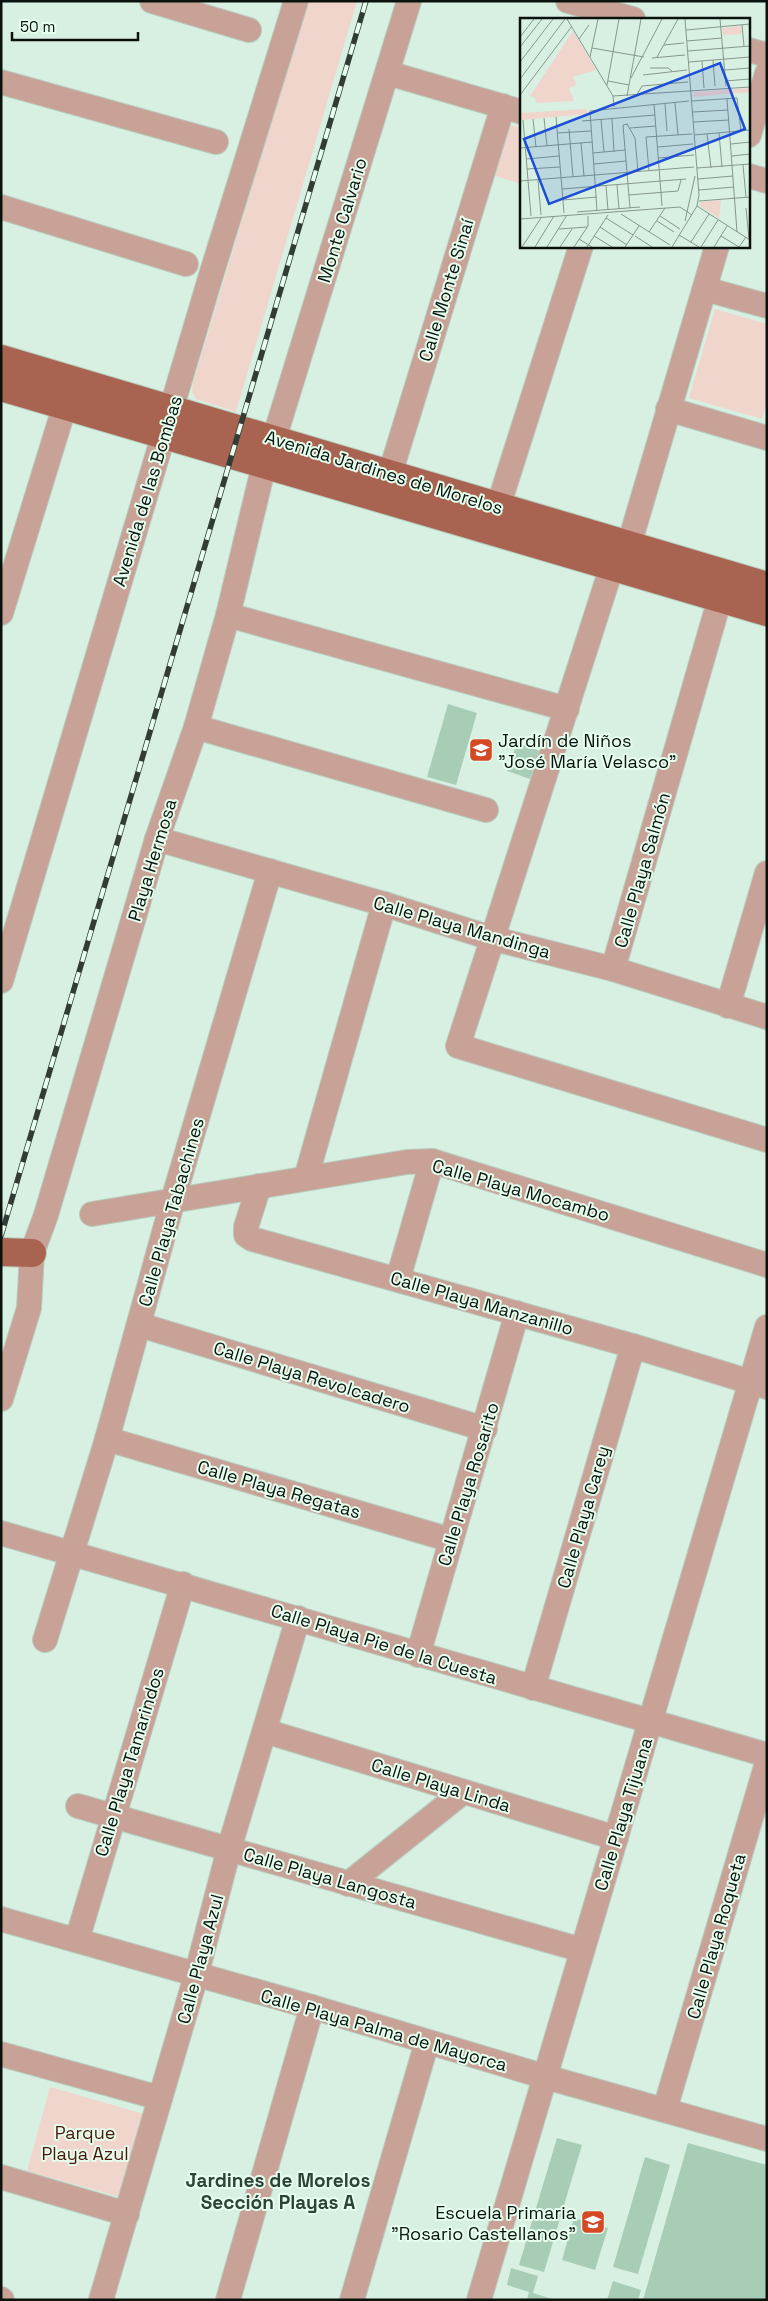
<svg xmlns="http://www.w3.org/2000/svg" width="768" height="2301" font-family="'Space Grotesk',sans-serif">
<rect width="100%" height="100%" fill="#d8f0e1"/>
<g fill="#f0d5cd">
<polygon points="308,1 357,1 236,412 196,399 192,392 193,383"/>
<polygon points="508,124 522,128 522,184 492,175"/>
<polygon points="715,309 767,324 767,402 762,419 689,398"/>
<polygon points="50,2087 144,2114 120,2197 27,2171"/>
</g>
<g fill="#a7cdb6">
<polygon points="448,704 477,713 456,785 427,777"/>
<polygon points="517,743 540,751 530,779 507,771"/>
<polygon points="557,2138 582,2145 544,2272 519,2265"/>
<polygon points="688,2143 767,2165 767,2300 643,2300"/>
<polygon points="645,2157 670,2165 638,2274 613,2267"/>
<polygon points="574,2218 608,2228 595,2270 562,2260"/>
<polygon points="511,2268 538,2276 533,2293 555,2300 527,2300 529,2292 507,2285"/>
<polygon points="613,2281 641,2290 638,2300 607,2300"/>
</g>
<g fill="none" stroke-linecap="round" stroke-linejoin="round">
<defs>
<g id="minor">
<polyline points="152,1 249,30"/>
<polyline points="568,1 633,19"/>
<polyline points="749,50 767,55"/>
<polyline points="388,73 522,112"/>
<polyline points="1,82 216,142"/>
<polyline points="749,135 767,73"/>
<polyline points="749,176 767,181"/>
<polyline points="1,207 186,264"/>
<polyline points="705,289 767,306"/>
<polyline points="668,409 767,438"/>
<polyline points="274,439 409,1"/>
<polyline points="390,474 503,106"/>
<polyline points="498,507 581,246"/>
<polyline points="629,545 717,246"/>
<polyline points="612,566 458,1046 767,1140"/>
<polyline points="1,613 65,405"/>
<polyline points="228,615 567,709"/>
<polyline points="196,727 486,810"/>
<polyline points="157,839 384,904 491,938 613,969 767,1017"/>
<polyline points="613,969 720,598"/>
<polyline points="1,981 212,272 296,1"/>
<polyline points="728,1006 767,873"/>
<polyline points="306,1178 384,904"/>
<polyline points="259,1186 246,1227 246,1235 252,1239 633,1346 767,1387"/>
<polyline points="92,1214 407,1162 432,1161 767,1265"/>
<polyline points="398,1279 432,1161"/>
<polyline points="140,1325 485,1429"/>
<polyline points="1,1399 29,1308 32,1253 46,1215 157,839 196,727 228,615 264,465"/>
<polyline points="107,1439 451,1540"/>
<polyline points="1,1533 767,1755"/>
<polyline points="45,1640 107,1439 173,1200 270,871"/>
<polyline points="418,1655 517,1313"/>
<polyline points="533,1688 633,1346"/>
<polyline points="265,1731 616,1838"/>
<polyline points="78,1806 582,1950"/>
<polyline points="348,1884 463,1792"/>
<polyline points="1,1919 312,2007 546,2077 767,2139"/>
<polyline points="77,1940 183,1584"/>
<polyline points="1,2054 160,2098"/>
<polyline points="665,2109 767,1763"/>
<polyline points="1,2177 127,2214"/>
<polyline points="1,2299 2,2300"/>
<polyline points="101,2300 196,1976 229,1849 298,1618"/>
<polyline points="228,2300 312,2007"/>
<polyline points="352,2300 427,2042"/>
<polyline points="479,2300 767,1327"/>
</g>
<g id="major">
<polyline points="1,359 767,586"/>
<polyline points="1,387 767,612"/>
<polyline points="1,1252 32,1253"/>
</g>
</defs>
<use href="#minor" stroke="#b7ccbf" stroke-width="26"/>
<use href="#major" stroke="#b7ccbf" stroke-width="30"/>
<use href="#minor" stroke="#c9a297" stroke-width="24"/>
<use href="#major" stroke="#a96451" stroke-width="28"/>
<defs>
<polyline id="rail" points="1,1236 366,1"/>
</defs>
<use href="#rail" stroke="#313c35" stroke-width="5.5"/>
<use href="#rail" stroke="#e5feee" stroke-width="4" stroke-dasharray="11" stroke-linecap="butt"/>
</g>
<defs>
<symbol id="school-square" viewBox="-11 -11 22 22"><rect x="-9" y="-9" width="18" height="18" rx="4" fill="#d44a25" stroke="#e5feee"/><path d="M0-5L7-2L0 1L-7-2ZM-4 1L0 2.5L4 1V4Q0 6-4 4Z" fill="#fff"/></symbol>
</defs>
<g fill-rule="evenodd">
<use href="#school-square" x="467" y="736" width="28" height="28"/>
<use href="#school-square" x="579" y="2208" width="28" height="28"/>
</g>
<g text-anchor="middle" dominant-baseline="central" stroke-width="4" stroke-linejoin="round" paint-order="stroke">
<g font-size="18" fill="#0a120d" stroke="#e5feee">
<text transform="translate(342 220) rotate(-73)">Monte Calvario</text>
<text transform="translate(446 290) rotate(-73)">Calle Monte Sinaí</text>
<text transform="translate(384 472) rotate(17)">Avenida Jardines de Morelos</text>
<text transform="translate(147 491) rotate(-73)">Avenida de las Bombas</text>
<text transform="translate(152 860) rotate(-73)">Playa Hermosa</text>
<text transform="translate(642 870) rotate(-74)">Calle Playa Salmón</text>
<text transform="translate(462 927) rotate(16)">Calle Playa Mandinga</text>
<text transform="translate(521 1190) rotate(16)">Calle Playa Mocambo</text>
<text transform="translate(171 1212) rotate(-74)">Calle Playa Tabachines</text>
<text transform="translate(482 1303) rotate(16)">Calle Playa Manzanillo</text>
<text transform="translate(312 1377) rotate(17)">Calle Playa Revolcadero</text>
<text transform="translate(468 1484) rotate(-73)">Calle Playa Rosarito</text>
<text transform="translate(279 1489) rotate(16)">Calle Playa Regatas</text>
<text transform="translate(583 1517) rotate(-74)">Calle Playa Carey</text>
<text transform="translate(384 1644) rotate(17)">Calle Playa Pie de la Cuesta</text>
<text transform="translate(129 1762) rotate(-73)">Calle Playa Tamarindos</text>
<text transform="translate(441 1785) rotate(17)">Calle Playa Linda</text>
<text transform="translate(623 1814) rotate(-73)">Calle Playa Tijuana</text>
<text transform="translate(330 1878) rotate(16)">Calle Playa Langosta</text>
<text transform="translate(716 1936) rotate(-74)">Calle Playa Roqueta</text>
<text transform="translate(200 1959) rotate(-75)">Calle Playa Azul</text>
<text transform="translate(384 2030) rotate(16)">Calle Playa Palma de Mayorca</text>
</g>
<g font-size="18" fill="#0a120d" stroke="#e5feee" text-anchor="start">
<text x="498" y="740">Jardín de Niños<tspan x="498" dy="21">"José María Velasco"</tspan></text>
<text x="576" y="2212" text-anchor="end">Escuela Primaria<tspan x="576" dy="21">"Rosario Castellanos"</tspan></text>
</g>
<g font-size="18" fill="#4a170a" stroke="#e5feee">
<text x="85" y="2132">Parque<tspan x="85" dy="21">Playa Azul</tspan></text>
</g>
<g font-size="19" font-weight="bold" fill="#2e4237" stroke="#e5feee">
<text x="278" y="2180">Jardines de Morelos<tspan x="278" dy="22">Sección Playas A</tspan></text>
</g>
</g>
<g transform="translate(520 18)">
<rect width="230" height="230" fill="#d8f0e1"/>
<path d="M221,8L222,16L203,17L202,10ZM53,13L76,52L53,59L57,67L49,70L54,83L16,85L15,80L10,78ZM230,70V74L173,79L174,74ZM67,91L68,96L0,102V95ZM201,182L199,200L180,188V184Z" fill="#f0d5cd"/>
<path fill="none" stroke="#86978c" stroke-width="1" d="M47,1L93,78L94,89M200,1L206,68M222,7L224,28M166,12L230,6M0,19L14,1M59,21L69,7M167,23L202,20M144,27L164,25M0,29L22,1M72,30L124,39M168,33L230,28M70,39L78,1M137,39L158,1M132,40L165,37M193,42L195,68M182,43L184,70M0,44L33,1M169,44L230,39M130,50H148L152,53M205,52L230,50M123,57L167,52M111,60L142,1M0,61L45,1M88,63L109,67M205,63L230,61M87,67L99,1M0,77L52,8M93,78L230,69M107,78L121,1M116,78L122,68L168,64M230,79V99M207,81L217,214M172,83L217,80L221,113M155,85L158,117M134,86L142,188M145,86L147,113M173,94L208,92M36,99L44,195M24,100L27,128M13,101L16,129M92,101L94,134M3,102L11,198M81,102L84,134M62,103L135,97M173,104L209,102M107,106L115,120L118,154M108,106L103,107L110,190M110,110L136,108M49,111L53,159M37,115L71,113M199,115L202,149M187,116L191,150M174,117L230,112M61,125L64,158M211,126L230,124M138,129L173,126M0,130L72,124M73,135L105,132M212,138L230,136M138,140L174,137M6,141L39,138M74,146L106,143M223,147L226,179M177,150L230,146M7,151L40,149M129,153L126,119L172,116M178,161L213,158M18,162L21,197M0,163L174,149M97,167L99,191M86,168L88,192M42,171L166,161M179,172L214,169M109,177L158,173L161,162M43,182L77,179M179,183L230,179M177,188L230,222M226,190L229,221M77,193L70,93L169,83M57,194L120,189M101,196L150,227M140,198L160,211M86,200L113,217M0,201L160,189L172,197M137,203L154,214M165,203L175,158M80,209L107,227M39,211L67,209M129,214L145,190M159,217L179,229M74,218L92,229M115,218L132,229M201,218L219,229L226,219M59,221L72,229M171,224L189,196M2,229L21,200M15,229L34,198M27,229L47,197M40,229L52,211M54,229L68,208V198M67,229L88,197M105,229L119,208M152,229L177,188L179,177L165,1M181,229L198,202M194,229L207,208"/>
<path fill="#1d4ed8" fill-opacity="0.15" stroke="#1d4ed8" stroke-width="2.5" d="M200,45L225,111L29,186L4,121Z"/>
<rect width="230" height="230" fill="none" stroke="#0a120d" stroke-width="2.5"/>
</g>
<rect width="768" height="2301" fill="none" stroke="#0a120d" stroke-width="5"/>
<path d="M12 32v8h126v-8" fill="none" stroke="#0a120d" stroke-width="2.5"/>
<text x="20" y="32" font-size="15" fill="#0a120d" stroke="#e5feee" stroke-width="4" paint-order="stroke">50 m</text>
</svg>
